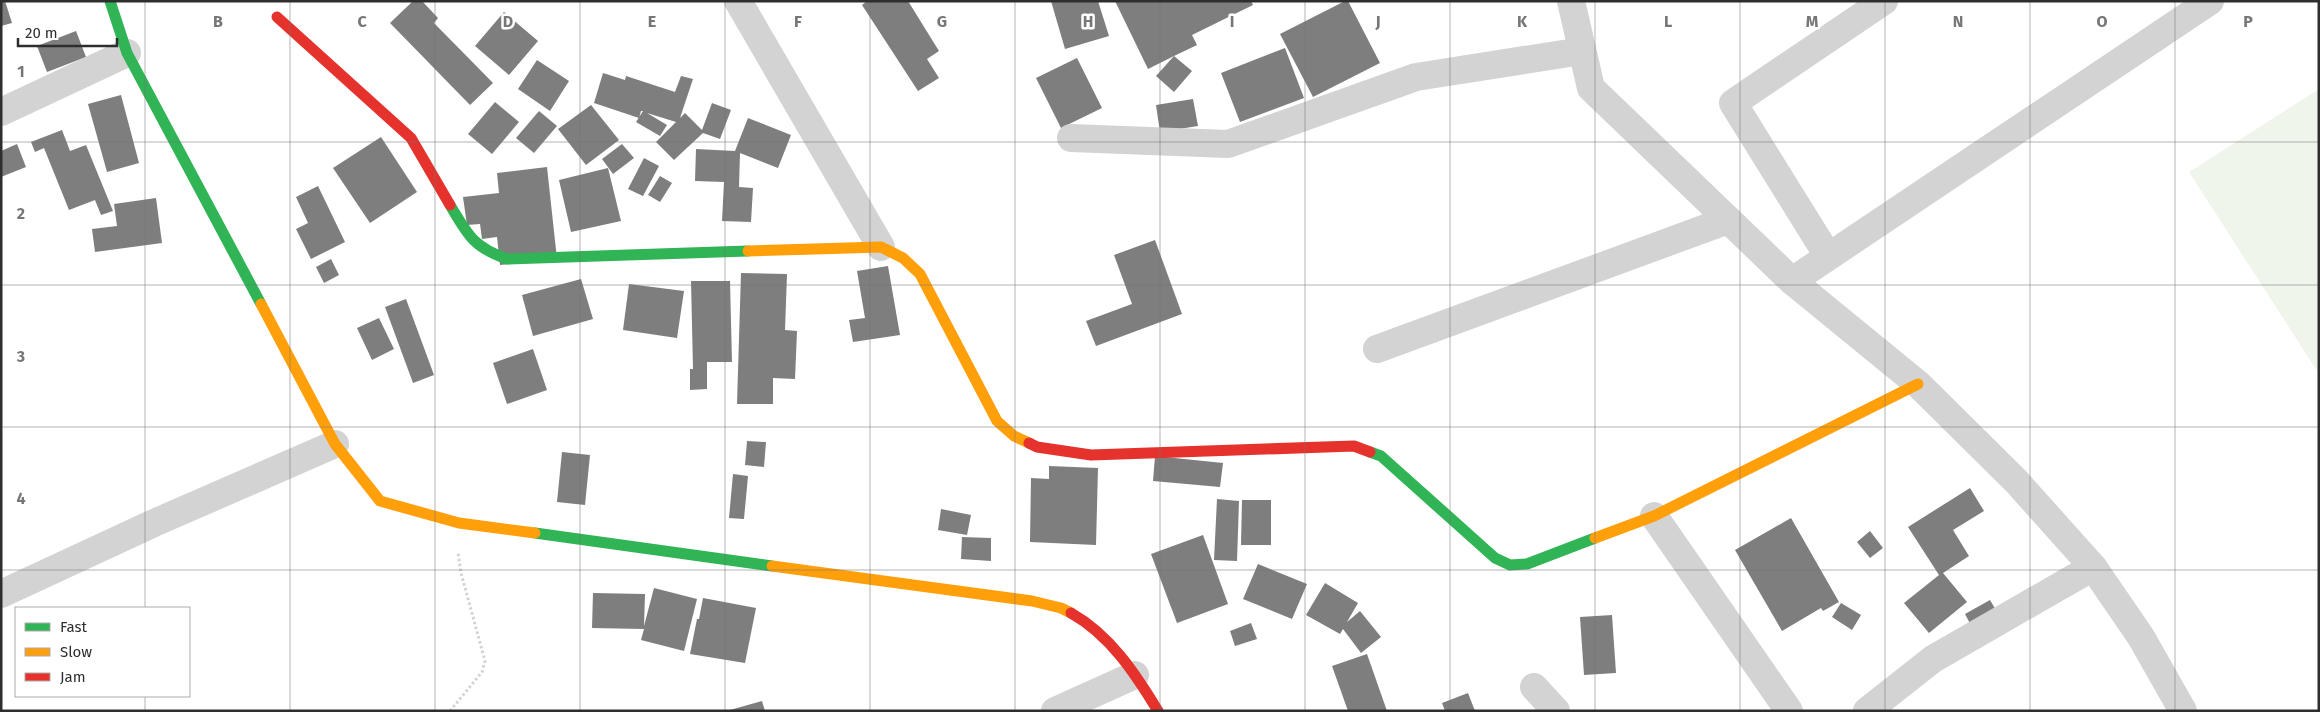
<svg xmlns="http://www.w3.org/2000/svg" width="2320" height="712" font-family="'Fira Sans',sans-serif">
<rect width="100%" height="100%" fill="#fff"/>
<polygon fill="#f0f5eb" points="2319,89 2319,374 2189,172"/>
<g fill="#7e7e7e">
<polygon points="1,1 5,1 12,23 1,26"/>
<polygon points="413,1 422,1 438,18 434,23 493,83 470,105 390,23"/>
<polygon points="867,1 908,1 939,51 927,59 939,78 918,91 862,5"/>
<polygon points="1051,1 1098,1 1109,36 1065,49"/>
<polygon points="1115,1 1251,1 1253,5 1192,35 1197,45 1174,56 1192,71 1174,92 1156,76 1174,56 1148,69"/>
<polygon points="1345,1 1348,1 1380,63 1313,97 1280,34"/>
<polygon points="504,12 538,41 509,75 475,46"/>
<polygon points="76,31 86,57 47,72 37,46"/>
<polygon points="1285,48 1304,98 1240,122 1221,73"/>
<polygon points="1077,58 1102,108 1061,128 1036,78"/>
<polygon points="537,60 569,81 550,111 518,89"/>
<polygon points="603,73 625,80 626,76 675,92 681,76 693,79 680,118 685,113 702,130 712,103 731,110 720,139 703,133 674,160 656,142 676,122 647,113 667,125 660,136 636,122 643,111 641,111 639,118 594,103"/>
<polygon points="121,95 139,163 107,172 88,104"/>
<polygon points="1193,99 1198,126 1160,132 1156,105"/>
<polygon points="495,102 519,122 492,154 468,134"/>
<polygon points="591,105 619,140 586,165 558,129"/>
<polygon points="539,111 557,126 534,153 516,138"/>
<polygon points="748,118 791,135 778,168 740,153 739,187 753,188 751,222 722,221 724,182 695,181 696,149 735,151"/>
<polygon points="62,130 70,151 86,145 113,211 101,215 95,200 69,210 44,148 35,152 31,142"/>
<polygon points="381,137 417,192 370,223 333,168"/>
<polygon points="17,144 26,167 1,177 1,151"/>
<polygon points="622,144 634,158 613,174 602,159"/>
<polygon points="644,158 659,166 643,196 628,189"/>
<polygon points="547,167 557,259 500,265 497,237 482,239 480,224 467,225 463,197 499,193 497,173"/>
<polygon points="608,168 621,221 571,232 559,180"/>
<polygon points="660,176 672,183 660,202 648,195"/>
<polygon points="318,186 345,242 311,259 296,229 308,223 296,197"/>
<polygon points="156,198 162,243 95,252 92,229 117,226 114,204"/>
<polygon points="1155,240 1182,314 1096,346 1086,321 1132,304 1114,255"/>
<polygon points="331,259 339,275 324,283 316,267"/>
<polygon points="888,266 900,335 853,342 849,320 865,318 857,271"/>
<polygon points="741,273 787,274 785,330 797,331 795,379 773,378 773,404 737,404"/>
<polygon points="581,279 593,319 533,336 522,295"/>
<polygon points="691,281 730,281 732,362 707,362 707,389 690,390 690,369 693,369"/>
<polygon points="629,284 684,291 677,338 623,330"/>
<polygon points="406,299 434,375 413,383 385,307"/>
<polygon points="379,318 394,349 372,360 357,328"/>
<polygon points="533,349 547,390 507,404 493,363"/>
<polygon points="747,441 766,442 764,467 745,465"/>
<polygon points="562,452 590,455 585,505 557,502"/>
<polygon points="1155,456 1223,463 1220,487 1153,481"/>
<polygon points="1049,466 1098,468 1096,545 1030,542 1031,478 1049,479"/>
<polygon points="733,474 748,476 744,519 729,518"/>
<polygon points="1970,488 1984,511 1953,530 1969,556 1943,573 1967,602 1929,633 1904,603 1939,575 1908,527"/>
<polygon points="1217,499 1239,501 1237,561 1214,560"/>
<polygon points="1242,500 1271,500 1271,545 1241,545"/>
<polygon points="941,509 971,515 967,535 938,530"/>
<polygon points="1791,518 1839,602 1823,611 1821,608 1782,631 1735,550"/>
<polygon points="1870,531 1883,548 1870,558 1857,542"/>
<polygon points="1203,535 1228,604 1177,623 1151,554"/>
<polygon points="962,537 991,538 991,561 961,559"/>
<polygon points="1258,564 1307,584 1292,619 1243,599"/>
<polygon points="1325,583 1358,603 1347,622 1360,611 1381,637 1361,653 1343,629 1340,634 1306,615"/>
<polygon points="654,588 697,599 684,651 641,640 644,629 592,628 593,593 645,594 644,626"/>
<polygon points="703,598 756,608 745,663 690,654 697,619 699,619"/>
<polygon points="1990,600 2000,617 1974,631 1965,614"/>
<polygon points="1841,603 1861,615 1852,630 1832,617"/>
<polygon points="1612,615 1616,673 1584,675 1580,617"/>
<polygon points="1251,623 1257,639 1235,646 1230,631"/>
<polygon points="1367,654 1387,711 1348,711 1332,666"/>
<polygon points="1468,693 1475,711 1445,711 1442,703"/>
<polygon points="762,701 765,711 731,711 730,710"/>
</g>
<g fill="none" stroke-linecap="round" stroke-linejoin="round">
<polyline stroke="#d3d3d3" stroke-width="3" stroke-dasharray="2.5 2.5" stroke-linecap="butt" points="450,711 482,672 485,661 461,573 458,553"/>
<g stroke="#d3d3d3" stroke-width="28">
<polyline points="738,1 881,247"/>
<polyline points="1571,1 1591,88 1792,281 1918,384 2016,481 2093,567 2141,637 2183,711"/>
<polyline points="1,112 127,53"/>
<polyline points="1071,138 1228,144 1416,77 1582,51"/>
<polyline points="1828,256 1733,103 1884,1"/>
<polyline points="1792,281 2210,1"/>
<polyline points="1377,349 1728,220"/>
<polyline points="1654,516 1789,711"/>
<polyline points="1,594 154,523 335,444"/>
<polyline points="1534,687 1556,711"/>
<polyline points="1055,711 1135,675"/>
<polyline points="1867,711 1933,659 2093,567"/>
</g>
<g stroke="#30b455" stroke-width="11">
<polyline points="110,1 127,53 261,304"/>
<path d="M450,205C468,235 473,247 507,259L748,251"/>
<polyline points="1370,452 1381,456 1495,558 1510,565 1527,564 1595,538"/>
<polyline points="535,533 772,566"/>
</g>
<g stroke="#ff9f0a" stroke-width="11">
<polyline points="748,251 881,247 903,258 920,274 997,421 1014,436 1029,443"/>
<polyline points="261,304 335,444 380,501 459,523 535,533"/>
<polyline points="1595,538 1654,516 1918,384"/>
<polyline points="772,566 1032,601 1061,608 1071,613"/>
</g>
<g stroke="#e5322d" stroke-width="11">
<polyline points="277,17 411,138 450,205"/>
<polyline points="1029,443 1037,447 1091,455 1354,446 1370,452"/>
<path d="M1071,613C1110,635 1135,673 1158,711"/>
</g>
</g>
<path fill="none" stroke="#777" stroke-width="1" stroke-opacity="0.55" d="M145,1V608M290,1V711M435,1V711M580,1V711M725,1V711M870,1V711M1015,1V711M1160,1V711M1305,1V711M1450,1V711M1595,1V711M1740,1V711M1885,1V711M2030,1V711M2175,1V711M1,142H2319M1,285H2319M1,427H2319M1,570H2319M145,696V711"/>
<g font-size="16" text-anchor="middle" font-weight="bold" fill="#777" stroke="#fff" stroke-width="5" stroke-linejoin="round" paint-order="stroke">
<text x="218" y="27">B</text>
<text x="362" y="27">C</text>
<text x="508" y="27">D</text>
<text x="652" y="27">E</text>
<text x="798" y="27">F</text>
<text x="942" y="27">G</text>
<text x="1088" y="27">H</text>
<text x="1232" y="27">I</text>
<text x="1378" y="27">J</text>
<text x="1522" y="27">K</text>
<text x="1668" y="27">L</text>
<text x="1812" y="27">M</text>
<text x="1958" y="27">N</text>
<text x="2102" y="27">O</text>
<text x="2248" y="27">P</text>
<text x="21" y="77">1</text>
<text x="21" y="219">2</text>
<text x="21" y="362">3</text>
<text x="21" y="504">4</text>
</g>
<rect width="2320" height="712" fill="none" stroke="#2e2e2e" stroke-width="5"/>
<rect x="15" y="607" width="175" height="90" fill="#ffffff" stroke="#ababab"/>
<rect x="25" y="623" width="25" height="8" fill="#30b455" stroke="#ababab"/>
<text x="60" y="632" font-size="15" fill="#2e2e2e">Fast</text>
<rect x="25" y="648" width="25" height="8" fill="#ff9f0a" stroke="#ababab"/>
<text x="60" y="657" font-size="15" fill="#2e2e2e">Slow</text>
<rect x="25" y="673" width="25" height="8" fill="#e5322d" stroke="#ababab"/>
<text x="60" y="682" font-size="15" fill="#2e2e2e">Jam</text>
<path d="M18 38v8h99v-8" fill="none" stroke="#2e2e2e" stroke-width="2.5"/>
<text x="25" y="38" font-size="15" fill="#2e2e2e" stroke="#ffffff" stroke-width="4" paint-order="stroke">20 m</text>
</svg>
